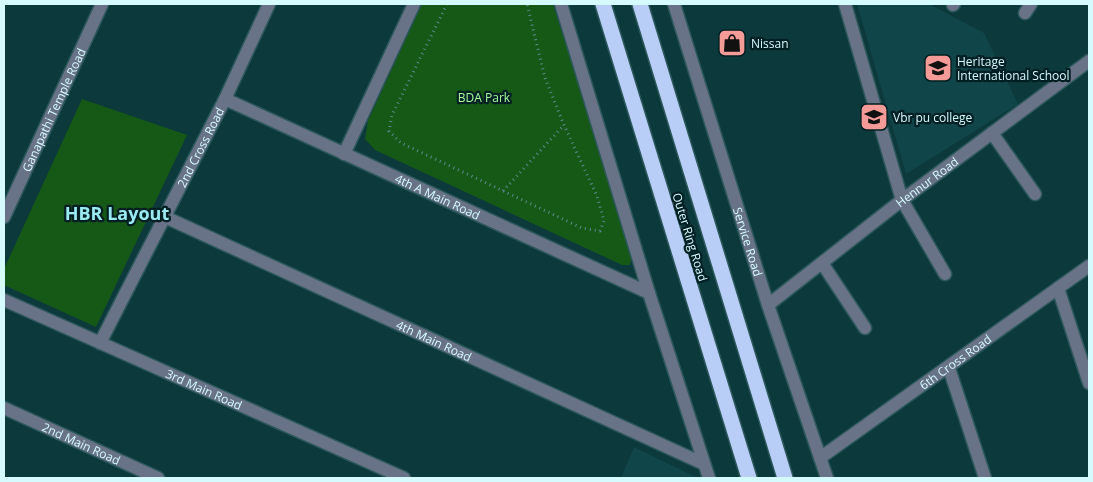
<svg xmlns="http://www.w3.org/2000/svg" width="1093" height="482" font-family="'Open Sans',sans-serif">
<rect width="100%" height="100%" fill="#0c393c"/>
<g fill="#104549">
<polygon points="857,4 929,4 984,33 1018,104 906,174"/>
<polygon points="634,447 698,478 621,478"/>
</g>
<g fill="#165916">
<polygon points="422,4 553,4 632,254 630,265 622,265 375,150 365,139 368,121"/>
<polygon points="82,99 187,135 96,327 4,285 4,269"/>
</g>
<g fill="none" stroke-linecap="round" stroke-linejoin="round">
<defs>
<g id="minor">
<polyline points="561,4 649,293 709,478"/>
<path id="s1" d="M674,4L768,305L827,478"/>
<polyline points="845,4 902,200 945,274"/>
<polyline points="953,5 954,4"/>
<polyline points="1025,13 1031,4"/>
<path id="s2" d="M225,99L649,293"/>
<polyline points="992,133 1035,194"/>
<polyline points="344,154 414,4"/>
<path id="s3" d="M4,217L102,4"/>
<path id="s4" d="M165,217L704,464"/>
<polyline points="822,263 865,328"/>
<polyline points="1058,288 1089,383"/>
<path id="s5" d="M4,300L404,478"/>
<path id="s6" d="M768,305L902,200L1089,61"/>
<path id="s7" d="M100,343L225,99L269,4"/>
<polyline points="949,368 985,478"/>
<path id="s8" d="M4,408L158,478"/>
<path id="s9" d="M820,458L1089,266"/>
</g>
<g id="highway">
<polyline points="603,4 749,478"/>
<polyline points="640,4 785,478"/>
</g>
</defs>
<use href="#minor" stroke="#2c585b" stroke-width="15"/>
<use href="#highway" stroke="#2c585b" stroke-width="18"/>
<g stroke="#5f898c" stroke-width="3" stroke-dasharray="1 4" stroke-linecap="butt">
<polyline points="447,4 392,115 389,131 401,143 582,228 600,231 604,221 597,196 564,125 545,78 527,4"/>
<polyline points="503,191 564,125"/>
</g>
<use href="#minor" stroke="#687388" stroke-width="12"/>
<use href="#highway" stroke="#b8cef7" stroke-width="15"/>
</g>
<defs>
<symbol id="shop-square" viewBox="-11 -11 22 22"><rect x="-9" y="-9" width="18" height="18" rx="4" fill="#f59b97" stroke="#001f22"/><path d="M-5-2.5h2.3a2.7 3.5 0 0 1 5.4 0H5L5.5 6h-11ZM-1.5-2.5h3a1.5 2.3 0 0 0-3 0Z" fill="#111"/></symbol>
<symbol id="school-square" viewBox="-11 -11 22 22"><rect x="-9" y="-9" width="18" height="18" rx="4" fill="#f59b97" stroke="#001f22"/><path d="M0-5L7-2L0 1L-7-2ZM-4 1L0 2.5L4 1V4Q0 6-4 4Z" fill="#111"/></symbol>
<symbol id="university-square" viewBox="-11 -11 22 22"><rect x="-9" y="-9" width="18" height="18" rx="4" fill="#f59b97" stroke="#001f22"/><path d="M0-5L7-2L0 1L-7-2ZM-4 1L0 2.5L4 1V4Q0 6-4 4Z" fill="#111"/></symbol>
</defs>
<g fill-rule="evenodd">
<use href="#shop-square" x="716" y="27" width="32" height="32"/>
<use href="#school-square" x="922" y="52" width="32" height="32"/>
<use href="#university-square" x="858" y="101" width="32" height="32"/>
</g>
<g text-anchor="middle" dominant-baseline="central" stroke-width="4.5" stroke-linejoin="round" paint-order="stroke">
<g font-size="12" fill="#d5fbff" stroke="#001f22" text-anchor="start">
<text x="751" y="43">Nissan</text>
<text x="957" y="61">Heritage<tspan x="957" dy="14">International School</tspan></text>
<text x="893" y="117">Vbr pu college</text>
</g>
<g font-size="12" fill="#a1fd9b" stroke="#001f22">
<text x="484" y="97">BDA Park</text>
</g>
<g font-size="12" fill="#d5fbff" stroke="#001f22">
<text stroke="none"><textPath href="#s3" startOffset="118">Ganapathi Temple Road</textPath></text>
<text stroke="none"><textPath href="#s7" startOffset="220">2nd Cross Road</textPath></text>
<text stroke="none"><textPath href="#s6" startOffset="201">Hennur Road</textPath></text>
<text stroke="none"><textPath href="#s2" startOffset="234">4th A Main Road</textPath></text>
<text transform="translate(690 237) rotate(73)">Outer Ring Road</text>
<text stroke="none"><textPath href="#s1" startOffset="249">Service Road</textPath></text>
<text stroke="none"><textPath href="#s4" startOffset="296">4th Main Road</textPath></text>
<text stroke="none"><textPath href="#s9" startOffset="166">6th Cross Road</textPath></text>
<text stroke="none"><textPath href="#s5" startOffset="219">3rd Main Road</textPath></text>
<text stroke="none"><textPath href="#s8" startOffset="85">2nd Main Road</textPath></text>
</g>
<g font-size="18" font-weight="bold" fill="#9aeaf1" stroke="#001f22">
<text x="117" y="213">HBR Layout</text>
</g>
</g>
<rect width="1093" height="482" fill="none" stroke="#d5fbff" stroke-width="10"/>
</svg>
